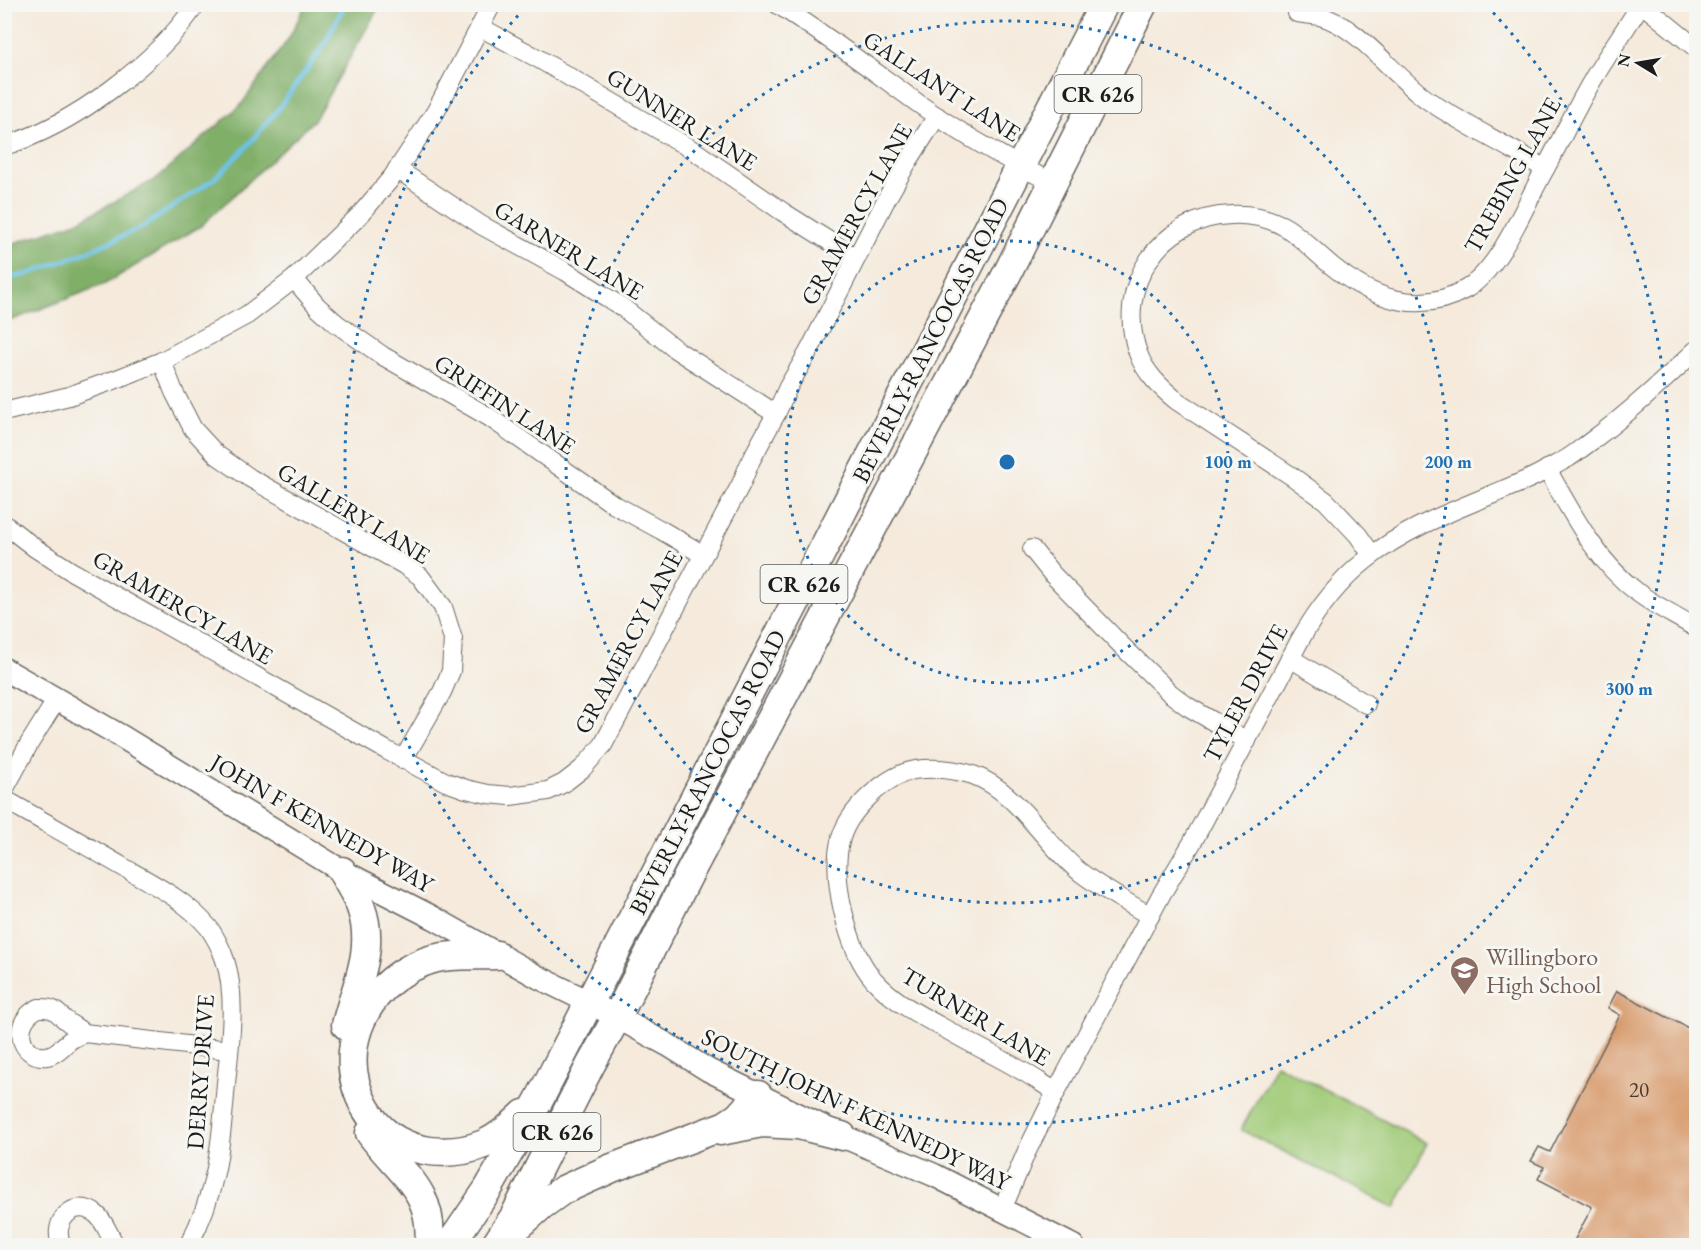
<svg xmlns="http://www.w3.org/2000/svg" width="1701" height="1250" font-family="'EB Garamond',serif">
<rect width="100%" height="100%" fill="#f6f6f2"/>
<filter id="ink" filterUnits="userSpaceOnUse"><feTurbulence type="fractalNoise" baseFrequency=".0167" numOctaves="2"/><feDisplacementMap in="SourceGraphic" scale="12" xChannelSelector="R" yChannelSelector="G"/><feConvolveMatrix kernelMatrix="1 2 1 2 8 2 1 2 1" color-interpolation-filters="sRGB"/></filter>
<filter id="wash" filterUnits="userSpaceOnUse"><feTurbulence type="fractalNoise" baseFrequency=".008" numOctaves="4" result="noise"/><feDisplacementMap in="SourceGraphic" scale="24" xChannelSelector="R" yChannelSelector="G"/><feGaussianBlur stdDeviation="1.35" result="paint"/><feColorMatrix in="noise" values="0 0 0 0 0 0 0 0 0 0 0 0 0 0 0 0 0 1.4 0 .05"/><feComposite in="paint" operator="in"/></filter>
<g filter="url(#wash)">
<rect width="100%" height="100%" fill="#f5eadc"/>
<polygon fill="#a0cb77" stroke="#5e744a" stroke-width="1.5" points="1276,1064 1427,1143 1395,1208 1241,1130"/>
<polygon fill="#80af68" stroke="#4e6642" stroke-width="1.5" points="306,4 380,5 315,119 201,226 105,284 5,323 5,246 77,222 156,179 241,105 289,38"/>
<g fill="none" stroke-linecap="round" stroke-linejoin="round">
<polyline stroke="#6cc4e9" stroke-width="4.5" points="4,279 28,274 87,252 143,227 214,179 248,145 280,107 324,45 345,4"/>
</g>
<g id="blocks">
<polygon fill="#d69565" points="1617,991 1696,1032 1696,1245 1572,1245 1592,1207 1538,1179 1544,1167 1531,1161 1539,1147 1550,1152 1620,1015 1608,1008"/>
</g>
</g>
<g filter="url(#ink)">
<use href="#blocks" fill-opacity="0" stroke="#68645f" stroke-width="1.5"/>
<g fill="none" stroke-linecap="round" stroke-linejoin="round">
<defs>
<g id="minor">
<path d="M777,4C826,35 872,70 919,104C961,134 1007,160 1053,183"/>
<polyline points="1642,4 1696,48"/>
<path d="M1297,13C1305,14 1313,15 1320,16C1359,26 1395,78 1429,101C1466,126 1507,145 1545,169"/>
<polyline points="480,27 539,59 696,152 783,212 856,258"/>
<path d="M4,146C72,126 157,63 196,4"/>
<polyline points="397,169 481,225 565,271 622,307 675,349 776,414"/>
<polyline points="294,279 318,307 337,324 383,356 489,417 613,504 661,530 702,554"/>
<polyline points="162,361 174,392 193,429 217,455 250,478 404,565 420,576 443,607 453,639 451,671 442,692 403,760"/>
<polyline points="4,412 69,396 114,380 162,361 247,315 294,279 360,215 393,176 436,111 492,4"/>
<path d="M1547,469C1572,513 1596,561 1637,592C1655,606 1677,616 1696,628"/>
<polyline points="4,524 35,548 71,571 386,750 446,782 466,789 488,794 510,796 548,791 564,783 582,769 603,745 741,484 751,460 776,414 788,387 809,351 887,198 907,163 937,116"/>
<polyline points="1032,549 1052,574 1123,647 1170,693 1187,706 1247,741"/>
<path d="M1372,555L1358,535L1326,501L1293,477L1177,401C1161,388 1145,373 1138,353C1114,286 1160,217 1231,215C1250,214 1270,218 1287,228C1303,239 1317,254 1332,266C1371,298 1419,316 1466,289C1501,268 1525,204 1545,169C1561,140 1575,110 1592,81C1607,55 1625,30 1641,4"/>
<polyline points="1290,658 1366,704"/>
<polyline points="4,790 29,744 57,699"/>
<path d="M4,799C44,822 84,844 123,867C153,884 187,901 209,928C216,938 221,948 225,960C237,997 230,1044 226,1083C221,1143 218,1191 188,1246"/>
<path d="M39,1008C56,1007 56,1013 68,1022C73,1026 79,1029 84,1033C78,1036 72,1038 67,1043C60,1048 57,1054 47,1056C18,1059 11,1020 39,1008Z"/>
<polyline points="84,1033 229,1050"/>
<path d="M1056,1092C1043,1084 1030,1075 1017,1068C995,1055 971,1044 949,1031C923,1017 895,1003 874,980C847,949 830,877 841,838C849,810 886,775 915,770C935,767 954,769 973,775C1018,791 1045,845 1080,872C1102,889 1127,902 1150,916"/>
<path d="M1002,1210L1026,1153L1056,1092L1161,895L1192,843L1300,640C1317,610 1338,582 1366,560C1412,523 1470,505 1524,481C1539,475 1553,466 1568,458C1576,453 1583,447 1590,442C1628,414 1662,382 1696,350"/>
<path d="M62,1246C50,1222 74,1197 96,1214C105,1221 109,1236 116,1246"/>
</g>
<polyline id="tertiary" points="4,669 119,735 342,871 434,918 538,977 589,1002 668,1045 708,1070 842,1136 934,1175 1073,1246"/>
<g id="primary">
<path d="M342,871C348,883 357,895 361,908C376,949 355,987 346,1025"/>
<path d="M497,955C474,956 446,953 424,962C360,986 330,1061 372,1118C386,1137 407,1148 430,1151C448,1153 467,1151 484,1144C500,1137 512,1125 524,1114"/>
<polyline points="720,1131 762,1123 798,1125 842,1136"/>
<path d="M370,1133C399,1173 435,1189 429,1246"/>
<polyline points="514,1230 542,1205 563,1190 612,1168 726,1125 738,1117 758,1095"/>
<polyline points="449,1246 488,1189 539,1100 1104,4"/>
<polyline points="495,1246 514,1217 590,1066 617,1017 687,878 1008,272 1143,4"/>
</g>
</defs>
<use href="#minor" stroke="#68645f" stroke-width="20"/>
<use href="#tertiary" stroke="#68645f" stroke-width="25"/>
<use href="#primary" stroke="#68645f" stroke-width="31"/>
<use href="#minor" stroke="#fff" stroke-width="18"/>
<use href="#tertiary" stroke="#fff" stroke-width="22"/>
<use href="#primary" stroke="#fff" stroke-width="28"/>
</g>
</g>
<g fill="none" stroke="#1f6fb2" stroke-width="3" stroke-dasharray="3 6">
<circle cx="1007" cy="462" r="221"/>
<circle cx="1007" cy="462" r="441"/>
<path d="M1487 6A662 662 0 1 1 527 6"/>
</g>
<defs>
<symbol id="school-pin" viewBox="-11 -11 22 30"><path d="M0 17L-7.5 6A9.5 9.5 0 1 1 7.5 6Z" fill="#8d6e63" stroke="#f6f6f2"/><path d="M0-5L7-2L0 1L-7-2ZM-4 1L0 2.5L4 1V4Q0 6-4 4Z" fill="#fff"/></symbol>
</defs>
<g fill-rule="evenodd">
<use href="#school-pin" x="1448" y="954" width="33" height="45"/>
</g>
<g text-anchor="middle" dominant-baseline="central" stroke-width="6" stroke-linejoin="round" paint-order="stroke">
<g font-size="21" fill="#4a3a2e">
<text x="1639" y="1089">20</text>
</g>
<g fill="#f6f6f2" stroke="#5d5d5c" stroke-width="1.5">
<rect x="1054.5" y="75" width="87" height="38" rx="4.5"/>
<rect x="760.5" y="565" width="87" height="38" rx="4.5"/>
<rect x="513.5" y="1113" width="87" height="38" rx="4.5"/>
</g>
<g font-size="22" font-weight="bold" fill="#1c1c1c">
<text x="1098" y="94">CR 626</text>
<text x="804" y="584">CR 626</text>
<text x="557" y="1132">CR 626</text>
</g>
<g font-size="24" fill="#1c1c1c" stroke="#f6f6f2">
<text transform="translate(942 86) rotate(33)">GALLANT LANE</text>
<text transform="translate(682 119) rotate(32)">GUNNER LANE</text>
<text transform="translate(1512 175) rotate(-61)">TREBING LANE</text>
<text transform="translate(856 214) rotate(-61)">GRAMERCY LANE</text>
<text transform="translate(569 250) rotate(31)">GARNER LANE</text>
<text transform="translate(930 340) rotate(-63)">BEVERLY-RANCOCAS ROAD</text>
<text transform="translate(505 404) rotate(33)">GRIFFIN LANE</text>
<text transform="translate(354 513) rotate(31)">GALLERY LANE</text>
<text transform="translate(183 607) rotate(30)">GRAMERCY LANE</text>
<text transform="translate(628 642) rotate(-62)">GRAMERCY LANE</text>
<text transform="translate(1245 693) rotate(-62)">TYLER DRIVE</text>
<text transform="translate(707 772) rotate(-63)">BEVERLY-RANCOCAS ROAD</text>
<text transform="translate(322 823) rotate(30)">JOHN F KENNEDY WAY</text>
<text transform="translate(976 1016) rotate(31)">TURNER LANE</text>
<text transform="translate(200 1072) rotate(-86)">DERRY DRIVE</text>
<text transform="translate(856 1109) rotate(26)">SOUTH JOHN F KENNEDY WAY</text>
</g>
<g font-size="24" fill="#785e54" stroke="#f6f6f2" text-anchor="start">
<text x="1486" y="956">Willingboro<tspan x="1486" dy="28">High School</tspan></text>
</g>
</g>
<circle cx="1007" cy="462" r="9" fill="#1f6fb2" stroke="#f6f6f2" stroke-width="3"/>
<g font-size="18" text-anchor="middle" font-weight="bold" fill="#1f6fb2" stroke="#f6f6f2" stroke-width="6" stroke-linejoin="round" paint-order="stroke">
<text x="1228" y="468">100 m</text>
<text x="1448" y="468">200 m</text>
<text x="1629" y="695">300 m</text>
</g>
<rect width="1701" height="1250" fill="none" stroke="#f6f6f2" stroke-width="24"/>
<g transform="translate(1638 63) rotate(281)" stroke="#f6f6f2" stroke-width="4.5" paint-order="stroke">
<path d="M0-4.5L10 22L0 15L-10 22Z" fill="#1c1c1c"/>
<text y="-9" font-size="16" font-weight="bold" text-anchor="middle" fill="#1c1c1c">N</text>
</g>
</svg>
